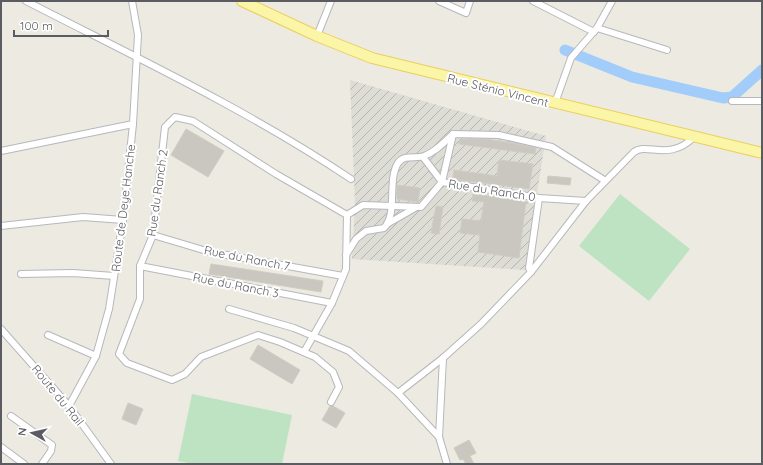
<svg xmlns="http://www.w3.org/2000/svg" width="763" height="465" font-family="Quicksand,sans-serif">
<defs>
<pattern id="industrial-furrows" width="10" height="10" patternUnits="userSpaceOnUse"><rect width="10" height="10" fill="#dddcd5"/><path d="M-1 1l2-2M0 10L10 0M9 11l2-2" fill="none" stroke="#b6b6b0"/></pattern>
</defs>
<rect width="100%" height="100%" fill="#eceae1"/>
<polygon fill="url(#industrial-furrows)" points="350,80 546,136 525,270 352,259 355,205"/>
<g fill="#bee3c2">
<polygon points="620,194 690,249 649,301 579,246"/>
<polygon points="192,394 292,415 282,464 193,464 178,461"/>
</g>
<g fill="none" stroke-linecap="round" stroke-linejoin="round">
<polyline stroke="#a2ccfa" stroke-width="11" points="565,50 632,77 723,98 732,97 762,70"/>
</g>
<g fill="#c9c7c0" stroke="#d0ccc0">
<polygon points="186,129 224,151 208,177 171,155"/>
<polygon points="460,139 486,139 512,143 536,148 535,154 459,144"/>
<polygon points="499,160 533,164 529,189 453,179 454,170 497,176"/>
<polygon points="548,176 571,178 570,185 547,183"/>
<polygon points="397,185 420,188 418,202 397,199"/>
<polygon points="473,194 526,201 519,258 478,252 480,235 460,233 462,219 481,221 484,202 472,201"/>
<polygon points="436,206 443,207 439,234 431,233"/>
<polygon points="211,264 323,281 321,292 209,274"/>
<polygon points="258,345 300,370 292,384 250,359"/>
<polygon points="128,403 143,409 136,425 122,419"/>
<polygon points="330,406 333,406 345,413 336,428 322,420"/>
<polygon points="469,440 476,453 470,456 474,464 466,464 463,459 460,460 454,448"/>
</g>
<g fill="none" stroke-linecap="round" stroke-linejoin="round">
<defs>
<g id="street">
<path d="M26,1C135,57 248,110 351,179"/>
<polyline points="439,1 466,13 470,1"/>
<polyline points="533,1 594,32"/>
<polyline points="597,28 667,50"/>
<polyline points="317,36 331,1"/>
<polyline points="732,101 762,101"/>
<polyline points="555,103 571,58 597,28 612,1"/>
<polyline points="1,151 133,124"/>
<polyline points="586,201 539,198 442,182 453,134 499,135 552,147 604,180"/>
<polyline points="387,224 415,208"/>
<polyline points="1,226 83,217 123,220"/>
<polyline points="153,235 210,252 343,276"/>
<path d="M346,255L356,239L366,231L384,228C398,214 387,180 398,163C404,154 416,159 424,156C436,152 444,142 453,134"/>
<polyline points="140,266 332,303"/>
<polyline points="531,272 529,268 539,198"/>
<polyline points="21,274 73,273 114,276"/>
<polyline points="229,309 294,328 349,351 398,393 439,437"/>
<polyline points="1,329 69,406 111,464"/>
<polyline points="48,335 96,356"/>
<polyline points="304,352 332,303 346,269 347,215 363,205 421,207 442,182 423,157"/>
<polyline points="443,358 439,437 447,464"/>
<path d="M398,393L443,358L481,324L531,272L586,201L634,152C647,142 669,162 694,137"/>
<polyline points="331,402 339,387 333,372 315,357 280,342 258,335 201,357 185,374 172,380 127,363 119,354 140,299 140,266 153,235 165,127 175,117 193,121 276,174 347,215"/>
<polyline points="69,406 96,356 109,309 123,220 133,124 138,35 132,1"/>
<polyline points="11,416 52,445 51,451 42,464"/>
<polyline points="1,447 24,464"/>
</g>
<polyline id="primary" points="242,1 317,36 372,58 762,153"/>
</defs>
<use href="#street" stroke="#b7b8bd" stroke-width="8"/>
<use href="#primary" stroke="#eacf5c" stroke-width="12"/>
<use href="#street" stroke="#fff" stroke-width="6"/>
<use href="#primary" stroke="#fbf5a7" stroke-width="10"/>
</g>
<g text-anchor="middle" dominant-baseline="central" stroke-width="4" stroke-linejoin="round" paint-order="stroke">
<g font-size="12" fill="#5a5c61" stroke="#fff">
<text transform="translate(498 90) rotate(14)">Rue Sténio Vincent</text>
<text transform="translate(492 190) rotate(9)">Rue du Ranch 0</text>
<text transform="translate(157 193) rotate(-82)">Rue du Ranch 2</text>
<text transform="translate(123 208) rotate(-83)">Route de Deye Hanche</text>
<text transform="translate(247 258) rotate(11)">Rue du Ranch 7</text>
<text transform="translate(236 285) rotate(11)">Rue du Ranch 3</text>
<text transform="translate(58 395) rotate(51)">Route du Rail</text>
</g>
</g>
<rect width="763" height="465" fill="none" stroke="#5a5c61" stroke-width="4"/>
<g transform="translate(32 433) rotate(278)" stroke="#ffffff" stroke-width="3" paint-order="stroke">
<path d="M0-3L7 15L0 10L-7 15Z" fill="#5a5c61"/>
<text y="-6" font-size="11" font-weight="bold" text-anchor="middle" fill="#5a5c61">N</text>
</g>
<path d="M14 30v6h94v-6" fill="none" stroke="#5a5c61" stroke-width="2"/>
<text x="20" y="30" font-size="12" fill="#5a5c61" stroke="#ffffff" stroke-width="3" paint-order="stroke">100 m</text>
</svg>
